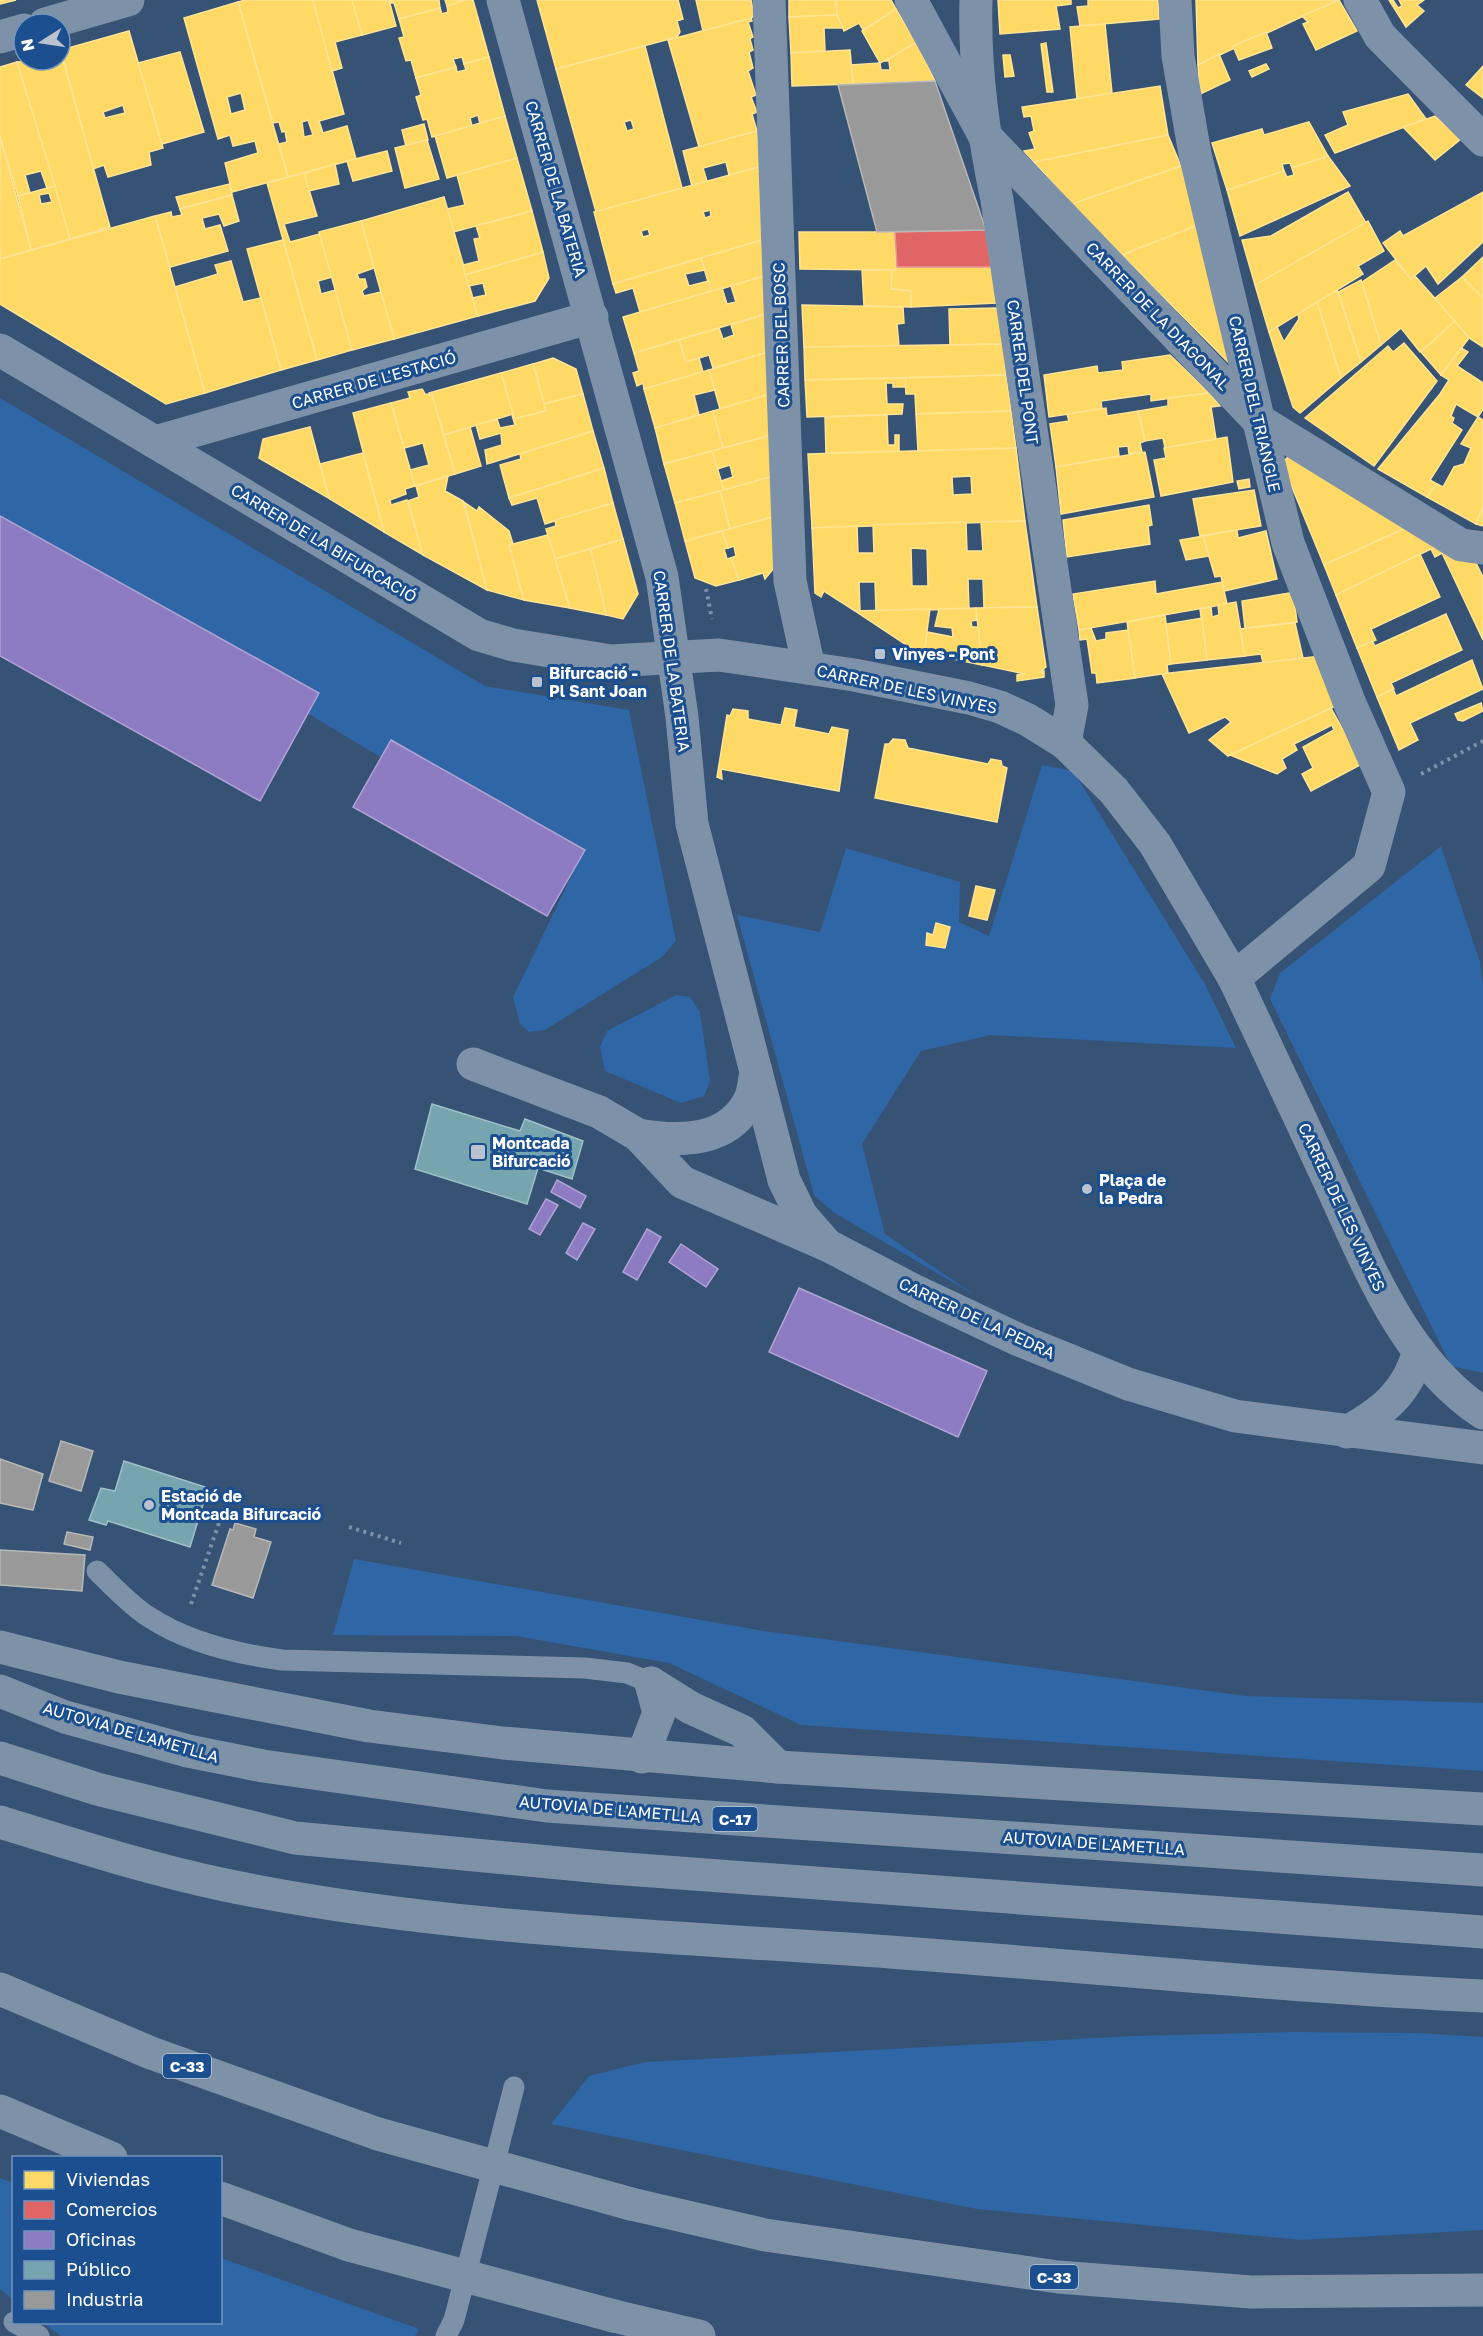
<svg xmlns="http://www.w3.org/2000/svg" width="1483" height="2336" font-family="'Golos Text',sans-serif">
<rect width="100%" height="100%" fill="#365274"/>
<g fill="#2f66a5">
<polygon points="0,398 485,686 629,710 676,941 662,957 545,1030 529,1032 520,1024 513,997 573,873 234,669 0,537"/>
<polygon points="1042,765 1073,771 1205,984 1236,1048 991,1035 921,1051 862,1144 885,1234 976,1296 833,1212 814,1195 737,915 820,932 846,848 960,882 959,922 989,936"/>
<polygon points="1441,846 1480,962 1483,984 1483,1373 1451,1366 1270,999 1280,973"/>
<polygon points="676,995 690,997 700,1012 710,1081 704,1096 681,1103 605,1071 600,1047 607,1031"/>
<polygon points="354,1559 764,1631 1246,1696 1483,1703 1483,1771 801,1725 669,1663 516,1636 333,1635"/>
<polygon points="1295,2032 1418,2033 1483,2037 1483,2230 1301,2240 977,2209 551,2124 589,2076 645,2062 1133,2036"/>
<polygon points="0,2178 13,2183 13,2300 0,2289"/>
<polygon points="221,2258 419,2329 415,2336 61,2336 43,2323 220,2322"/>
</g>
<g fill="#ffd966" stroke="#ffe494" stroke-width="1.5" fill-rule="evenodd">
<polygon points="0,0 16,0 0,4"/>
<path d="M245,0H313L344,114L319,121L323,133L347,126L356,159L288,177L279,144L287,142L285,131L282,132L279,122L273,123L238,2ZM308,120L313,135L304,137L302,122Z"/>
<polygon points="313,0 352,0 362,35 335,42 342,68 332,71"/>
<polygon points="352,0 389,0 396,26 362,35"/>
<polygon points="389,0 439,0 440,8 399,19 394,3 390,3"/>
<polygon points="445,0 466,0 447,6"/>
<polygon points="466,0 473,0 489,57 464,64 462,57 453,59 456,67 416,78 411,60 406,61 399,38 404,37 399,19 440,8 442,14 448,12 447,6"/>
<polygon points="678,0 683,19 677,21 680,32 677,37 556,69 537,0"/>
<polygon points="696,0 751,0 754,14 751,19 703,31"/>
<polygon points="789,0 836,0 837,15 789,17"/>
<polygon points="836,0 891,0 896,9 863,30 859,23 844,31 837,15"/>
<polygon points="998,0 1071,0 1071,4 1056,6 1060,29 1000,34"/>
<polygon points="1088,0 1158,0 1159,19 1080,26 1077,7 1088,6"/>
<polygon points="1196,0 1338,0 1198,65"/>
<polygon points="1339,0 1357,31 1316,50 1303,24 1308,22 1302,16"/>
<polygon points="1389,0 1393,0 1398,8 1402,6 1399,0 1424,0 1417,5 1424,11 1406,27"/>
<path d="M238,2L288,177L232,192L225,163L258,153L255,141L233,146L230,135L218,139L184,18ZM241,93L245,110L231,114L227,97Z"/>
<polygon points="896,9 917,44 880,63 862,31"/>
<polygon points="837,15 843,28 824,28 825,51 791,53 789,17"/>
<polygon points="751,18 752,21 748,22 753,37 750,39 753,50 749,52 753,68 748,71 756,95 751,97 757,112 752,114 757,131 699,147 668,40"/>
<polygon points="1105,24 1112,93 1077,99 1070,27"/>
<path d="M129,31L163,148L149,152L151,165L108,177L104,165L93,169L61,50ZM123,105L125,113L105,118L103,112Z"/>
<polygon points="1266,32 1272,48 1239,60 1233,46"/>
<polygon points="1046,43 1053,92 1047,92 1041,44"/>
<polygon points="913,44 917,44 935,81 853,84 851,65 880,63 881,70 890,70 889,61 885,61"/>
<path d="M645,46L682,188L596,212L556,69ZM631,120L634,129L627,131L624,122Z"/>
<polygon points="60,50 110,227 70,239 17,62 60,60"/>
<polygon points="850,50 853,84 792,86 791,53"/>
<polygon points="180,52 204,132 162,144 138,63"/>
<polygon points="1219,54 1230,80 1200,94 1198,65"/>
<polygon points="1003,55 1010,55 1014,76 1005,77"/>
<polygon points="489,57 505,116 480,124 478,115 470,118 472,126 432,137 427,119 423,120 416,97 421,95 416,78 456,67 457,72 466,70 464,64"/>
<polygon points="17,62 55,186 47,188 41,171 25,175 30,193 18,196 0,136 0,67"/>
<polygon points="1266,64 1269,69 1252,77 1249,71"/>
<polygon points="1483,66 1483,98 1466,85"/>
<polygon points="1160,86 1168,135 1034,162 1024,151 1035,149 1029,133 1034,131 1031,116 1024,117 1022,107"/>
<polygon points="1408,94 1426,119 1335,153 1325,135 1348,125 1343,112"/>
<polygon points="505,116 517,158 447,178 435,136"/>
<polygon points="1435,116 1461,139 1435,160 1403,127"/>
<polygon points="1309,122 1328,156 1292,168 1290,163 1282,164 1284,171 1227,190 1212,143 1262,129 1264,135"/>
<polygon points="424,124 428,140 406,146 402,130"/>
<polygon points="757,131 759,167 729,175 726,162 703,168 707,181 692,186 683,151"/>
<polygon points="1168,135 1181,166 1072,204 1034,162"/>
<polygon points="0,136 31,250 0,259"/>
<polygon points="427,140 439,179 405,188 395,148"/>
<polygon points="387,151 392,171 353,181 347,161"/>
<polygon points="1328,156 1350,186 1240,236 1227,190 1284,171 1287,177 1294,175 1292,168"/>
<polygon points="517,158 532,211 453,232 447,209 465,205 457,175"/>
<polygon points="335,164 339,184 308,191 304,173"/>
<polygon points="1181,166 1198,225 1122,255 1072,204"/>
<path d="M759,167L762,240L613,284L594,212ZM710,210L711,216L705,218L703,212ZM648,229L650,235L643,237L641,231Z"/>
<polygon points="304,173 317,216 284,224 290,242 320,234 332,277 318,281 321,294 336,290 352,350 317,360 267,183"/>
<polygon points="230,184 232,195 180,209 176,197"/>
<path d="M55,186L70,239L31,250L18,196ZM49,193L52,202L41,204L39,195Z"/>
<polygon points="1348,192 1366,223 1255,285 1242,240 1271,236"/>
<polygon points="1483,192 1483,242 1438,284 1426,266 1411,279 1383,243 1400,231 1403,236"/>
<polygon points="232,195 239,221 224,226 219,214 202,218 205,229 220,225 228,251 170,267 155,216 171,212 172,217 182,215 180,209"/>
<polygon points="444,197 478,316 394,339 361,221"/>
<polygon points="532,211 543,252 465,275 463,265 479,261 474,239 480,238 476,226"/>
<polygon points="155,216 205,393 166,404 0,304 0,259"/>
<polygon points="361,221 374,268 357,274 359,279 365,279 367,287 362,291 364,296 381,292 394,339 352,350 319,232"/>
<polygon points="1368,221 1384,251 1358,266 1363,274 1269,332 1255,285"/>
<polygon points="1198,225 1232,366 1122,255"/>
<polygon points="799,232 895,232 896,270 800,269"/>
<polygon points="283,240 317,360 281,370 247,249"/>
<polygon points="762,240 764,276 711,292 701,258"/>
<polygon points="543,252 549,278 535,301 478,316 472,298 486,295 483,283 469,286 465,275"/>
<polygon points="1483,257 1483,298 1462,277"/>
<polygon points="701,258 705,270 685,274 689,286 709,281 711,292 640,312 633,288 616,293 613,284"/>
<polygon points="1395,260 1411,279 1415,276 1455,321 1420,352 1401,328 1381,345 1362,282"/>
<polygon points="231,261 243,302 261,298 281,370 205,393 175,287 218,274 215,265"/>
<polygon points="897,267 991,267 997,303 911,307 911,291 891,289 892,270 896,270"/>
<polygon points="862,270 892,270 891,289 911,291 911,307 864,306"/>
<polygon points="764,276 766,314 634,353 623,317 722,288 727,304 736,302 731,286"/>
<polygon points="1462,277 1483,298 1483,347 1469,338 1435,298"/>
<polygon points="1361,280 1381,345 1361,362 1338,292"/>
<polygon points="1337,290 1361,362 1341,378 1317,302"/>
<polygon points="1317,302 1341,378 1300,413 1293,407 1269,332 1277,327 1284,342 1299,319 1298,314"/>
<polygon points="802,305 903,307 904,323 897,324 899,346 804,347"/>
<polygon points="997,308 1003,344 950,345 949,309"/>
<polygon points="766,314 768,352 713,368 709,355 686,362 679,340 719,328 723,339 734,335 731,325"/>
<polygon points="1455,321 1469,338 1441,375 1421,352"/>
<polygon points="679,340 686,362 699,358 703,372 644,389 643,383 637,386 633,373 639,371 634,353"/>
<polygon points="1404,343 1437,381 1374,466 1305,418 1388,346 1393,352"/>
<polygon points="1003,344 1006,375 805,380 804,347"/>
<polygon points="1461,348 1468,352 1457,366 1483,383 1483,409 1478,417 1456,404 1451,416 1454,418 1452,423 1462,430 1430,480 1437,484 1427,497 1378,469 1440,394 1449,380 1441,375"/>
<polygon points="768,352 770,394 720,409 709,370"/>
<polygon points="1170,355 1209,393 1151,401 1151,394 1101,401 1102,409 1049,417 1044,375 1097,366 1098,373 1123,370 1122,362"/>
<polygon points="553,358 576,369 583,394 544,404 533,364"/>
<polygon points="533,364 546,411 514,419 501,373"/>
<polygon points="709,370 715,390 694,395 699,415 655,428 644,389"/>
<polygon points="501,373 513,414 444,435 429,393"/>
<polygon points="1006,375 1011,411 916,414 915,394 906,394 905,378"/>
<polygon points="905,378 906,387 893,387 893,383 886,383 887,404 903,404 902,414 807,417 805,380"/>
<polygon points="422,389 425,394 432,395 455,474 415,486 410,470 429,465 423,443 404,448 391,403 410,398 408,392"/>
<polygon points="1209,393 1220,406 1211,407 1216,439 1165,448 1163,438 1145,441 1138,411 1168,406 1168,398"/>
<polygon points="583,394 593,431 487,464 485,450 502,445 501,433 480,439 476,425 497,419 500,428 515,425 512,415 514,419 546,411 544,404"/>
<polygon points="770,394 772,435 723,448 713,411"/>
<polygon points="391,403 415,486 405,489 406,494 390,500 391,505 407,500 423,555 384,532 353,413"/>
<polygon points="1106,408 1107,416 1138,411 1145,441 1140,443 1142,452 1129,454 1128,446 1118,447 1119,456 1056,467 1050,424 1069,421 1067,414"/>
<polygon points="713,411 723,448 664,464 655,428"/>
<polygon points="1011,411 1016,448 918,451 916,414"/>
<polygon points="887,415 888,445 895,445 895,435 899,435 899,451 826,453 825,417"/>
<polygon points="1478,417 1483,420 1483,506 1476,524 1427,497 1437,484 1443,487 1454,467 1464,464 1471,448 1461,444"/>
<polygon points="310,427 325,483 330,499 259,458 263,439"/>
<polygon points="470,427 481,466 455,474 444,435"/>
<polygon points="593,431 604,468 509,498 500,465 521,459 520,454"/>
<polygon points="772,435 774,476 724,490 721,481 733,477 730,465 717,469 712,451"/>
<polygon points="1227,437 1233,482 1161,496 1154,460 1166,458 1164,448"/>
<path d="M1016,448L1025,521L812,528L808,454ZM971,476L972,494L953,495L952,477Z"/>
<polygon points="712,451 724,490 675,503 664,464"/>
<polygon points="1145,452 1154,497 1061,514 1056,467"/>
<polygon points="363,453 372,488 384,532 330,499 325,483 320,464"/>
<polygon points="1288,457 1408,527 1324,565 1282,463"/>
<polygon points="604,468 613,503 545,524 537,498 512,505 509,498"/>
<polygon points="448,476 445,491 463,501 487,590 423,555 408,501 419,497 416,486"/>
<polygon points="774,476 776,516 730,529 720,491"/>
<polygon points="1249,479 1250,487 1239,489 1237,481"/>
<polygon points="1254,490 1261,526 1200,536 1193,499"/>
<polygon points="720,491 730,529 685,541 675,503"/>
<polygon points="464,502 477,511 479,507 509,531 513,544 509,545 524,600 487,590"/>
<polygon points="613,503 623,539 555,559 546,529 556,526 555,520"/>
<polygon points="1149,505 1152,525 1148,526 1150,544 1067,557 1063,520"/>
<polygon points="1483,506 1483,526 1476,524"/>
<polygon points="776,516 778,563 765,579 763,573 739,580 731,558 736,556 734,546 728,548 722,531"/>
<path d="M1025,521L1037,607L984,608L983,579H968L969,609L876,611L875,582H859L860,611H855L824,591L821,597L815,593L812,528L857,526L858,553H874L873,525L966,522L967,551H983L981,522ZM911,548L927,549L928,586H912Z"/>
<polygon points="1410,526 1437,546 1336,595 1324,565"/>
<polygon points="1237,530 1238,538 1266,531 1277,579 1224,591 1221,576 1215,577 1203,536"/>
<polygon points="722,531 728,548 724,549 727,559 731,558 739,580 716,586 695,578 685,541"/>
<polygon points="548,535 568,602 570,608 524,600 509,545"/>
<polygon points="1203,536 1209,556 1186,560 1180,540"/>
<polygon points="623,539 638,594 623,619 606,615 590,549"/>
<polygon points="1442,543 1476,563 1483,577 1483,640 1442,553 1435,557 1431,549"/>
<polygon points="590,549 600,586 606,615 570,608 555,559"/>
<polygon points="1420,554 1440,597 1371,629 1376,640 1357,648 1336,595"/>
<polygon points="1155,581 1156,594 1222,582 1227,604 1079,630 1073,594"/>
<polygon points="1296,592 1294,599 1297,622 1245,628 1242,601"/>
<polygon points="1236,602 1245,656 1207,660 1200,609 1211,607 1212,617 1219,615 1218,605"/>
<polygon points="1037,607 1046,667 1040,672 1044,671 1044,677 1017,681 1017,675 1025,674 982,665 976,608"/>
<polygon points="976,608 977,620 971,621 972,627 978,627 982,665 924,653 927,632 953,637 952,628 935,626 939,609"/>
<polygon points="930,609 924,653 917,652 855,611"/>
<polygon points="1446,614 1462,650 1391,683 1394,689 1377,697 1357,648 1372,641 1375,646"/>
<polygon points="1165,615 1171,664 1167,665 1168,673 1135,678 1127,622"/>
<polygon points="1202,618 1207,660 1171,664 1166,624"/>
<polygon points="1295,623 1303,658 1263,663 1261,654 1245,656 1240,629"/>
<polygon points="1091,628 1096,641 1106,639 1106,633 1128,630 1135,678 1097,683 1096,673 1092,673 1087,639 1080,640 1079,630"/>
<polygon points="1321,656 1340,704 1228,756 1209,740 1231,722 1225,717 1189,733 1162,674"/>
<polygon points="1472,660 1483,689 1410,723 1418,740 1399,750 1377,697 1393,689 1396,696"/>
<polygon points="1481,703 1483,711 1463,721 1458,720 1455,714"/>
<polygon points="785,708 797,710 794,727 829,734 832,727 848,730 839,791 721,769 722,779 717,777 727,715 730,716 733,709 748,711 748,719 781,725"/>
<polygon points="1331,708 1362,764 1311,791 1302,774 1313,768 1303,747 1334,730 1332,725 1294,744 1297,750 1282,759 1286,768 1277,774 1230,755"/>
<polygon points="893,739 905,740 908,748 988,764 991,759 1001,761 1002,766 1007,768 997,822 875,798 885,744 889,744"/>
<polygon points="976,886 995,890 987,920 969,916"/>
<polygon points="936,923 950,927 945,948 926,945 927,933 933,935"/>
</g>
<polygon fill="#e06666" stroke="#e99494" stroke-width="1.5" points="986,230 991,267 897,267 895,232"/>
<g fill="#8e7cc3" stroke="#b0a3d5" stroke-width="1.5">
<polygon points="0,516 319,693 260,801 0,656"/>
<polygon points="391,740 585,850 547,916 353,807"/>
<polygon points="557,1180 586,1196 580,1208 551,1192"/>
<polygon points="546,1199 558,1205 540,1235 529,1229"/>
<polygon points="583,1223 595,1229 577,1260 566,1253"/>
<polygon points="647,1229 661,1237 637,1280 623,1272"/>
<polygon points="681,1244 718,1269 706,1287 669,1262"/>
<polygon points="799,1288 987,1371 958,1437 769,1352"/>
</g>
<g fill="#76a5af" stroke="#9fc0c7" stroke-width="1.5">
<polygon points="432,1104 520,1131 525,1119 583,1141 572,1179 538,1168 527,1204 415,1169"/>
<polygon points="124,1461 208,1488 190,1547 108,1521 106,1525 89,1520 101,1488 115,1491"/>
</g>
<g fill="#999" stroke="#b8b8b8" stroke-width="1.5">
<polygon points="935,81 986,230 877,232 838,85"/>
<polygon points="61,1441 93,1451 81,1491 49,1481"/>
<polygon points="0,1459 43,1474 33,1510 0,1503"/>
<polygon points="235,1523 256,1529 254,1537 271,1542 253,1598 212,1585 230,1529 233,1530"/>
<polygon points="67,1532 93,1537 90,1550 64,1544"/>
<polygon points="0,1550 85,1555 82,1591 0,1585"/>
</g>
<g fill="none" stroke-linecap="round" stroke-linejoin="round">
<g stroke="#7d92a8" stroke-width="4" stroke-dasharray="3 4.5" stroke-linecap="butt">
<polyline points="706,589 712,619"/>
<polyline points="1421,774 1483,741"/>
<polyline points="349,1527 401,1543"/>
<polyline points="191,1604 229,1494"/>
</g>
<g stroke="#7d92a8" stroke-width="21">
<path d="M97,1571C113,1586 130,1605 149,1617C187,1642 237,1654 282,1660L585,1668L627,1673L651,1683"/>
<polyline points="14,2322 39,2336"/>
<polyline points="446,2336 454,2320 514,2087"/>
</g>
<g stroke="#7d92a8" stroke-width="33">
<polyline points="503,0 662,577 682,717 692,824 784,1180 801,1215 827,1245"/>
<polyline points="769,0 790,581 809,668"/>
<polyline points="911,0 984,135 1257,419 1461,545 1483,548"/>
<path d="M976,0C974,67 983,134 997,200L1072,705L1065,743"/>
<polyline points="1175,0 1178,56 1195,154 1288,543 1350,704 1389,792 1369,866 1234,978"/>
<polyline points="1360,0 1380,36 1483,140"/>
<polyline points="45,24 128,0"/>
<polyline points="0,37 24,30"/>
<path d="M0,350L479,635L513,645L611,661L719,655L854,675L969,698L1000,707L1028,720L1065,743L1114,791L1155,844L1234,978C1264,1042 1295,1107 1325,1172C1365,1257 1401,1359 1483,1413"/>
<polyline points="155,442 592,317"/>
<polyline points="473,1064 599,1112 638,1135 682,1182 827,1245 915,1291 1019,1340 1128,1384 1235,1416 1483,1448"/>
<path d="M638,1135C679,1142 729,1143 750,1099C754,1091 754,1080 756,1071"/>
<path d="M1347,1432C1384,1411 1407,1393 1419,1351"/>
</g>
<g stroke="#7e92a7" stroke-width="33">
<polyline points="0,1647 119,1677 369,1726 503,1743 778,1767 1483,1809"/>
<polyline points="651,1683 691,1708 742,1731 778,1767"/>
<polyline points="0,1691 65,1717 188,1751 263,1766 547,1806 1483,1870"/>
<polyline points="642,1757 659,1713 651,1683"/>
<polyline points="0,1758 97,1789 295,1838 612,1868 1483,1932"/>
<path d="M0,1822C74,1845 149,1869 225,1885C443,1930 668,1936 890,1952C1088,1966 1285,1987 1483,1996"/>
<polyline points="0,1989 151,2053 378,2134"/>
<polyline points="0,2111 111,2158"/>
<polyline points="220,2198 349,2245"/>
<polyline points="631,2204 765,2235 1058,2277 1251,2292 1483,2290"/>
<polyline points="614,2316 699,2336"/>
</g>
<g stroke="#7e92a7" stroke-width="33">
<polyline points="378,2134 631,2204"/>
<polyline points="349,2245 614,2316"/>
</g>
</g>
<g fill="#b9c2ce" stroke="#1b4f8f" stroke-width="2">
<rect x="874" y="648" width="12" height="12" rx="3"/>
<rect x="531" y="676" width="12" height="12" rx="3"/>
<rect x="470" y="1144" width="16" height="16" rx="3"/>
<circle cx="1087" cy="1189" r="6"/>
<circle cx="149" cy="1505" r="6"/>
</g>
<g text-anchor="middle" dominant-baseline="central" stroke-width="6" stroke-linejoin="round" paint-order="stroke">
<g fill="#1b4f8f" stroke="#bbcadd" stroke-width="1.5">
<rect x="712.5" y="1807" width="45" height="24" rx="4.5"/>
<rect x="163" y="2054" width="48" height="24" rx="4.5"/>
<rect x="1030" y="2265" width="48" height="24" rx="4.5"/>
</g>
<g font-size="15" font-weight="bold" fill="#fff">
<text x="735" y="1819">C-17</text>
<text x="187" y="2066">C-33</text>
<text x="1054" y="2277">C-33</text>
</g>
<g font-size="16" fill="#fff" stroke="#1b4f8f">
<text transform="translate(556 189) rotate(74)">CARRER DE LA BATERIA</text>
<text transform="translate(1158 316) rotate(46)">CARRER DE LA DIAGONAL</text>
<text transform="translate(781 335) rotate(-92)">CARRER DEL BOSC</text>
<text transform="translate(1023 372) rotate(82)">CARRER DEL PONT</text>
<text transform="translate(374 380) rotate(-16)">CARRER DE L'ESTACIÓ</text>
<text transform="translate(1255 404) rotate(77)">CARRER DEL TRIANGLE</text>
<text transform="translate(324 543) rotate(31)">CARRER DE LA BIFURCACIÓ</text>
<text transform="translate(672 661) rotate(82)">CARRER DE LA BATERIA</text>
<text transform="translate(907 689) rotate(12)">CARRER DE LES VINYES</text>
<text transform="translate(1342 1207) rotate(65)">CARRER DE LES VINYES</text>
<text transform="translate(977 1318) rotate(25)">CARRER DE LA PEDRA</text>
<text transform="translate(131 1732) rotate(16)">AUTOVIA DE L'AMETLLA</text>
<text transform="translate(610 1809) rotate(5)">AUTOVIA DE L'AMETLLA</text>
<text transform="translate(1094 1843) rotate(4)">AUTOVIA DE L'AMETLLA</text>
</g>
<g font-size="16" font-weight="bold" fill="#fff" stroke="#1b4f8f" text-anchor="start">
<text x="892" y="654">Vinyes - Pont</text>
<text x="549" y="673">Bifurcació -<tspan x="549" dy="18">Pl Sant Joan</tspan></text>
<text x="492" y="1143">Montcada<tspan x="492" dy="18">Bifurcació</tspan></text>
<text x="1099" y="1180">Plaça de<tspan x="1099" dy="18">la Pedra</tspan></text>
<text x="161" y="1496">Estació de<tspan x="161" dy="18">Montcada Bifurcació</tspan></text>
</g>
</g>
<rect x="12" y="2156" width="210" height="168" fill="#1b4f8f" stroke="#7695bc" stroke-width="1.5"/>
<rect x="24" y="2171" width="30" height="18" fill="#ffd966" stroke="#7695bc" stroke-width="1.5"/>
<text x="66" y="2186" font-size="18" fill="#ffffff">Viviendas</text>
<rect x="24" y="2201" width="30" height="18" fill="#e06666" stroke="#7695bc" stroke-width="1.5"/>
<text x="66" y="2216" font-size="18" fill="#ffffff">Comercios</text>
<rect x="24" y="2231" width="30" height="18" fill="#8e7cc3" stroke="#7695bc" stroke-width="1.5"/>
<text x="66" y="2246" font-size="18" fill="#ffffff">Oficinas</text>
<rect x="24" y="2261" width="30" height="18" fill="#76a5af" stroke="#7695bc" stroke-width="1.5"/>
<text x="66" y="2276" font-size="18" fill="#ffffff">Público</text>
<rect x="24" y="2291" width="30" height="18" fill="#999999" stroke="#7695bc" stroke-width="1.5"/>
<text x="66" y="2306" font-size="18" fill="#ffffff">Industria</text>
<g transform="translate(42 42) rotate(258)"><circle r="28" fill="#1b4f8f" stroke="#7695bc" stroke-width="1.5"/>
<path d="M0-4.5L10 22L0 15L-10 22Z" fill="#b9c2ce"/>
<text y="-9" font-size="16" font-weight="bold" text-anchor="middle" fill="#ffffff">N</text>
</g>
</svg>
